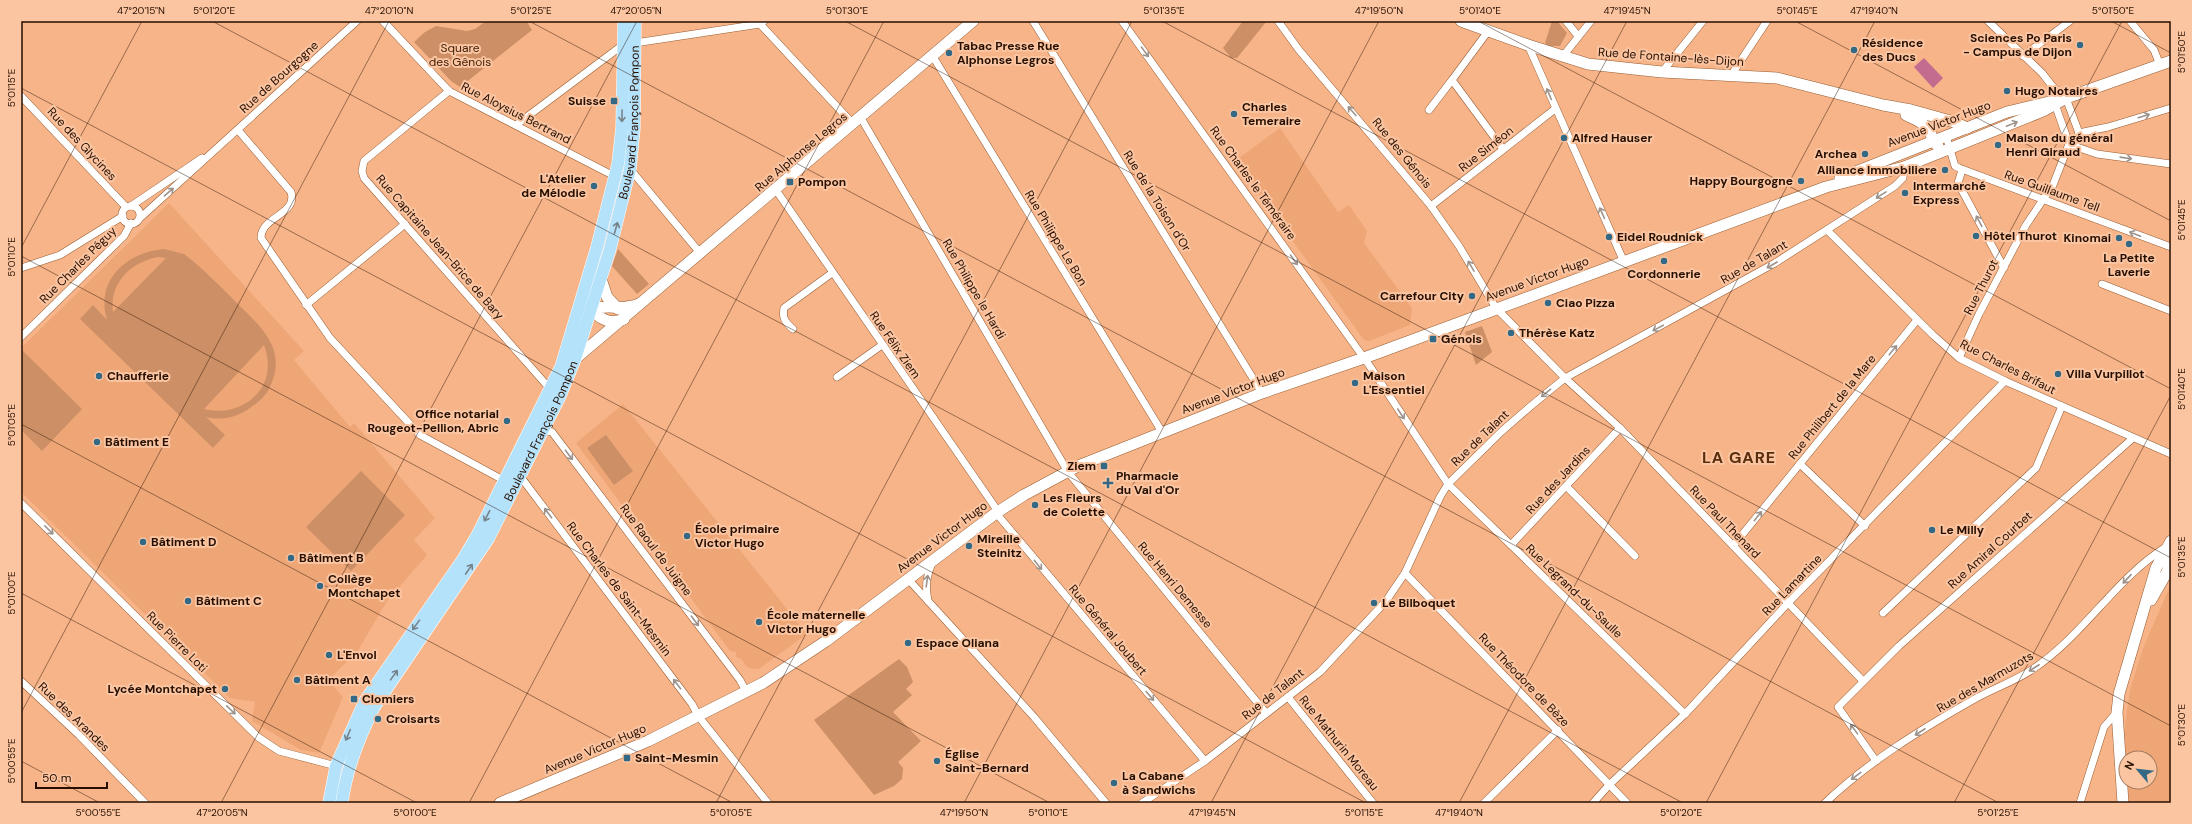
<svg xmlns="http://www.w3.org/2000/svg" width="2192" height="824" font-family="'DM Sans',sans-serif">
<rect width="100%" height="100%" fill="#f7b488"/>
<g fill="#eea676">
<polygon points="1280,128 1338,212 1349,205 1367,231 1364,243 1412,308 1410,325 1369,341 1364,340 1235,161"/>
<polygon points="169,203 304,351 294,360 350,427 354,423 435,518 414,540 427,555 387,601 357,652 328,680 343,697 319,753 301,750 252,721 255,702 230,698 21,492 21,348"/>
<polygon points="623,404 807,634 759,669 752,669 747,667 741,659 736,657 736,652 730,651 576,443"/>
<polygon points="2171,584 2171,803 2129,803 2127,782 2150,782 2150,758 2126,758 2126,761 2124,733 2130,689 2144,646"/>
</g>
<g fill="#cd8f65" fill-rule="evenodd">
<polygon points="486,21 527,22 532,30 460,87 451,81 414,42 425,32 436,26 467,31 475,29"/>
<polygon points="1243,21 1266,22 1237,58 1231,58 1223,48"/>
<polygon points="1552,21 1557,21 1567,33 1560,46 1549,46 1545,43"/>
<path d="M164,249L184,254L193,261C207,273 220,286 233,299C253,320 281,340 275,372C272,384 268,394 259,401C243,415 227,422 206,417L225,435L213,448L80,319L93,305L107,320C95,280 127,252 164,249ZM158,257L166,258L113,312C109,283 131,262 158,257ZM264,345C280,386 244,419 204,409Z"/>
<polygon points="618,249 649,284 637,294 612,266"/>
<polygon points="1482,326 1492,352 1476,365 1465,332"/>
<polygon points="23,351 82,409 42,451 21,430 21,354"/>
<polygon points="606,435 633,471 614,485 587,448"/>
<polygon points="361,471 405,515 351,571 306,527"/>
<polygon points="899,659 907,667 913,682 906,689 912,695 893,712 921,741 898,762 903,768 902,779 894,786 874,795 814,720"/>
</g>
<polygon fill="#c46b90" points="1924,58 1943,78 1933,88 1914,67"/>
<g fill="none" stroke-linecap="round" stroke-linejoin="round">
<defs>
<g id="street">
<polyline points="383,21 449,91 616,177"/>
<polyline points="1033,21 1262,393"/>
<polyline points="1122,21 1369,365 1448,484 1685,714"/>
<polyline points="1278,21 1299,50 1431,206 1459,246 1496,308 1565,378 1620,428 1863,681"/>
<polyline points="1566,21 1578,36"/>
<polyline points="1988,21 2042,73 2053,87 2066,98 2079,133 2075,146"/>
<polyline points="2130,21 2154,50 2160,65"/>
<polyline points="760,24 853,124"/>
<polyline points="1489,30 1452,80 1503,149"/>
<polyline points="635,43 760,24 764,21"/>
<polyline points="1528,45 1624,262"/>
<polyline points="932,55 1162,432"/>
<polyline points="1563,56 1591,21"/>
<polyline points="2023,56 2070,21"/>
<polyline points="1662,72 1703,21"/>
<polyline points="1732,74 1767,21"/>
<polyline points="449,91 364,161 362,171 364,178 551,390"/>
<polyline points="21,96 126,207"/>
<polyline points="1429,110 1452,80"/>
<polyline points="861,118 1068,472 1266,713"/>
<polyline points="516,125 624,44"/>
<path d="M238,130L291,192C298,215 261,216 261,238L330,338L420,435L505,481"/>
<polyline points="2079,133 2108,127 2171,108"/>
<polyline points="1946,136 1955,166 1959,168 2171,247"/>
<polyline points="2071,145 2097,154 2171,164"/>
<polyline points="630,169 701,254"/>
<polyline points="1962,170 1958,183 2004,268"/>
<polyline points="776,190 995,507 996,513 1205,761"/>
<polyline points="131,206 202,158"/>
<polyline points="1431,206 1555,109"/>
<circle cx="131" cy="215" r="9"/>
<polyline points="140,218 357,21"/>
<polyline points="1827,230 1933,335 1959,358 2005,381 2171,454"/>
<polyline points="21,268 60,255 123,216"/>
<polyline points="2102,284 2171,311"/>
<polyline points="306,305 405,224"/>
<path d="M793,329C785,322 782,318 784,308L832,273"/>
<polyline points="21,337 124,236 131,223"/>
<polyline points="1959,358 1979,314 2026,225 2053,185 2069,144 2055,104 2053,87"/>
<polyline points="837,377 882,345"/>
<polyline points="542,430 552,432 740,680 746,691"/>
<polyline points="1800,464 1865,526"/>
<polyline points="520,476 692,704 699,717 768,803"/>
<polyline points="1567,487 1635,556"/>
<polyline points="21,503 258,737 279,751 336,766"/>
<polyline points="1511,545 1620,428"/>
<polyline points="1733,546 1917,320"/>
<polyline points="2166,570 2166,563 2171,553"/>
<polyline points="1405,573 1627,803"/>
<polyline points="908,579 1034,717 1106,803"/>
<path d="M928,601C925,588 926,576 932,563"/>
<polyline points="1883,613 2036,468 2062,406"/>
<polyline points="21,681 79,735 145,803"/>
<polyline points="1288,697 1373,803"/>
<polyline points="1876,761 1838,707 1899,646 2133,438"/>
<polyline points="1142,803 1205,761 1320,672 1386,601 1405,573 1440,497 1448,484 1502,431 1532,405 1565,378 1775,263 1895,186 1903,178 1904,167"/>
<polyline points="1484,803 1558,730"/>
<polyline points="1593,803 1609,785 1685,714 1788,603 2005,381"/>
<path d="M1825,803C1868,762 1920,730 1971,701C1991,689 2014,682 2033,669C2084,635 2115,579 2166,547"/>
<polyline points="2080,803 2104,727 2117,712"/>
</g>
<g id="secondary">
<polyline points="1461,21 1528,45 1588,64 1662,72 1777,78 1883,105 1911,110 1954,122 1967,128"/>
<path d="M1906,115C1915,119 1925,123 1930,132C1933,138 1932,141 1938,146"/>
<polyline points="1840,178 2007,112 2066,98 2171,61"/>
<polyline points="601,279 607,297 618,309"/>
<path d="M624,319C612,325 600,320 592,309C608,304 623,311 639,304"/>
<polyline points="575,359 973,21"/>
<polyline points="2151,600 2171,565"/>
<polyline points="500,803 648,741 763,683 826,641 996,513 1024,495 1078,466 1262,393 1364,358 1826,187 1904,167 2043,111 2066,98"/>
<polyline points="2123,803 2117,712 2119,694 2156,568 2171,541"/>
</g>
<g id="primary">
<polyline points="329,803 336,766 365,701 462,561 478,534 561,367 597,247 618,164 622,128 624,21"/>
<path id="s1" d="M342,803C346,769 359,737 374,707L488,539L560,396L575,359L610,249L630,169L634,128L635,21"/>
</g>
</defs>
<use href="#street" stroke="#985d32" stroke-width="8"/>
<use href="#secondary" stroke="#985d32" stroke-width="12"/>
<use href="#primary" stroke="#fff" stroke-width="13"/>
<use href="#street" stroke="#fff" stroke-width="7"/>
<use href="#secondary" stroke="#fff" stroke-width="11"/>
<use href="#primary" stroke="#b5e2fb" stroke-width="12"/>
</g>
<defs><path id="oneway-shaft" d="M-6 0H5M1.5-3L5.5 0L1.5 3" fill="none" stroke-width="1.6" stroke-linecap="round" stroke-linejoin="round"/></defs>
<g stroke="#9d938c">
<use href="#oneway-shaft" transform="translate(1145 52) rotate(54)"/>
<use href="#oneway-shaft" transform="translate(1549 94) rotate(-113)"/>
<use href="#oneway-shaft" transform="translate(1352 111) rotate(-131)"/>
<use href="#oneway-shaft" transform="translate(2144 116) rotate(-17)"/>
<use href="#oneway-shaft" transform="translate(2012 124) rotate(-22)"/>
<use href="#oneway-shaft" transform="translate(2126 158) rotate(8)"/>
<use href="#oneway-shaft" transform="translate(169 192) rotate(-41)"/>
<use href="#oneway-shaft" transform="translate(1881 195) rotate(148)"/>
<use href="#oneway-shaft" transform="translate(1602 213) rotate(-114)"/>
<use href="#oneway-shaft" transform="translate(1979 221) rotate(-118)"/>
<use href="#oneway-shaft" transform="translate(2135 234) rotate(-159)"/>
<use href="#oneway-shaft" transform="translate(1294 260) rotate(55)"/>
<use href="#oneway-shaft" transform="translate(1772 265) rotate(150)"/>
<use href="#oneway-shaft" transform="translate(1471 266) rotate(-120)"/>
<use href="#oneway-shaft" transform="translate(1658 328) rotate(152)"/>
<use href="#oneway-shaft" transform="translate(1893 350) rotate(-51)"/>
<use href="#oneway-shaft" transform="translate(1546 393) rotate(141)"/>
<use href="#oneway-shaft" transform="translate(1401 414) rotate(57)"/>
<use href="#oneway-shaft" transform="translate(569 455) rotate(53)"/>
<use href="#oneway-shaft" transform="translate(548 513) rotate(-127)"/>
<use href="#oneway-shaft" transform="translate(1758 516) rotate(-51)"/>
<use href="#oneway-shaft" transform="translate(49 530) rotate(45)"/>
<use href="#oneway-shaft" transform="translate(1038 565) rotate(51)"/>
<use href="#oneway-shaft" transform="translate(2127 579) rotate(133)"/>
<use href="#oneway-shaft" transform="translate(927 581) rotate(-82)"/>
<use href="#oneway-shaft" transform="translate(695 621) rotate(53)"/>
<use href="#oneway-shaft" transform="translate(2034 668) rotate(147)"/>
<use href="#oneway-shaft" transform="translate(677 684) rotate(-127)"/>
<use href="#oneway-shaft" transform="translate(1150 696) rotate(50)"/>
<use href="#oneway-shaft" transform="translate(231 710) rotate(44)"/>
<use href="#oneway-shaft" transform="translate(1854 729) rotate(-126)"/>
<use href="#oneway-shaft" transform="translate(1920 732) rotate(147)"/>
<use href="#oneway-shaft" transform="translate(1856 776) rotate(143)"/>
</g>
<g stroke="#75838a">
<use href="#oneway-shaft" transform="translate(622 116) rotate(91)"/>
<use href="#oneway-shaft" transform="translate(616 228) rotate(-74)"/>
<use href="#oneway-shaft" transform="translate(487 516) rotate(117)"/>
<use href="#oneway-shaft" transform="translate(469 569) rotate(-56)"/>
<use href="#oneway-shaft" transform="translate(416 625) rotate(126)"/>
<use href="#oneway-shaft" transform="translate(394 675) rotate(-54)"/>
<use href="#oneway-shaft" transform="translate(348 735) rotate(113)"/>
</g>
<path fill="none" stroke="#260f00" stroke-width="1" stroke-opacity="0.45" d="M212,21L1683,803M529,21L1999,803M845,21L2171,726M1162,21L2171,558M1478,21L2171,389M1795,21L2171,221M2111,21L2171,53M21,88L1366,803M21,248L142,21M21,256L1050,803M21,424L733,803M21,593L417,803M21,713L389,21M21,761L100,803M221,803L637,21M469,803L884,21M716,803L1132,21M964,803L1379,21M1211,803L1627,21M1459,803L1875,21M1706,803L2122,21M1954,803L2171,395"/>
<g fill="#346985" stroke="#fbc5a2" stroke-width="1.5">
<circle cx="2080" cy="45" r="4"/>
<circle cx="1854" cy="50" r="4"/>
<circle cx="949" cy="53" r="4"/>
<circle cx="2007" cy="91" r="4"/>
<rect x="610" y="97" width="8" height="8" rx="2"/>
<circle cx="1234" cy="114" r="4"/>
<circle cx="1564" cy="138" r="4"/>
<circle cx="1998" cy="145" r="4"/>
<circle cx="1865" cy="154" r="4"/>
<circle cx="1945" cy="170" r="4"/>
<circle cx="1801" cy="181" r="4"/>
<rect x="786" y="178" width="8" height="8" rx="2"/>
<circle cx="594" cy="186" r="4"/>
<circle cx="1905" cy="193" r="4"/>
<circle cx="1976" cy="236" r="4"/>
<circle cx="1609" cy="237" r="4"/>
<circle cx="2119" cy="238" r="4"/>
<circle cx="2129" cy="244" r="4"/>
<circle cx="1664" cy="261" r="4"/>
<circle cx="1472" cy="296" r="4"/>
<circle cx="1548" cy="303" r="4"/>
<circle cx="1511" cy="333" r="4"/>
<rect x="1429" y="335" width="8" height="8" rx="2"/>
<circle cx="2058" cy="374" r="4"/>
<circle cx="99" cy="376" r="4"/>
<circle cx="1355" cy="383" r="4"/>
<circle cx="507" cy="421" r="4"/>
<circle cx="97" cy="442" r="4"/>
<rect x="1100" y="462" width="8" height="8" rx="2"/>
<path d="M1106 477h4v4h4v4h-4v4h-4v-4h-4v-4h4z"/>
<circle cx="1035" cy="505" r="4"/>
<circle cx="1932" cy="530" r="4"/>
<circle cx="687" cy="536" r="4"/>
<circle cx="143" cy="542" r="4"/>
<circle cx="969" cy="546" r="4"/>
<circle cx="291" cy="558" r="4"/>
<circle cx="320" cy="586" r="4"/>
<circle cx="188" cy="601" r="4"/>
<circle cx="1374" cy="603" r="4"/>
<circle cx="759" cy="622" r="4"/>
<circle cx="908" cy="643" r="4"/>
<circle cx="329" cy="655" r="4"/>
<circle cx="297" cy="680" r="4"/>
<circle cx="225" cy="689" r="4"/>
<rect x="350" y="695" width="8" height="8" rx="2"/>
<circle cx="378" cy="719" r="4"/>
<rect x="623" y="754" width="8" height="8" rx="2"/>
<circle cx="937" cy="761" r="4"/>
<circle cx="1114" cy="783" r="4"/>
</g>
<g text-anchor="middle" dominant-baseline="central" stroke-width="4" stroke-linejoin="round" paint-order="stroke">
<g font-size="12" font-weight="bold" fill="#260f00" stroke="#fbc5a2" text-anchor="start">
<text x="2072" y="38" text-anchor="end">Sciences Po Paris<tspan x="2072" dy="14">- Campus de Dijon</tspan></text>
<text x="1862" y="43">Résidence<tspan x="1862" dy="14">des Ducs</tspan></text>
<text x="957" y="46">Tabac Presse Rue<tspan x="957" dy="14">Alphonse Legros</tspan></text>
<text x="2015" y="91">Hugo Notaires</text>
<text x="606" y="101" text-anchor="end">Suisse</text>
<text x="1242" y="107">Charles<tspan x="1242" dy="14">Temeraire</tspan></text>
<text x="1572" y="138">Alfred Hauser</text>
<text x="2006" y="138">Maison du général<tspan x="2006" dy="14">Henri Giraud</tspan></text>
<text x="1857" y="154" text-anchor="end">Archea</text>
<text x="1937" y="170" text-anchor="end">Alliance Immobiliere</text>
<text x="586" y="179" text-anchor="end">L'Atelier<tspan x="586" dy="14">de Mélodie</tspan></text>
<text x="1793" y="181" text-anchor="end">Happy Bourgogne</text>
<text x="798" y="182">Pompon</text>
<text x="1913" y="186">Intermarché<tspan x="1913" dy="14">Express</tspan></text>
<text x="1984" y="236">Hôtel Thurot</text>
<text x="1617" y="237">Eidel Roudnick</text>
<text x="2111" y="238" text-anchor="end">Kinomai</text>
<text x="2129" y="258" text-anchor="middle">La Petite<tspan x="2129" dy="14">Laverie</tspan></text>
<text x="1664" y="274" text-anchor="middle">Cordonnerie</text>
<text x="1464" y="296" text-anchor="end">Carrefour City</text>
<text x="1556" y="303">Ciao Pizza</text>
<text x="1519" y="333">Thérèse Katz</text>
<text x="1441" y="339">Génois</text>
<text x="2066" y="374">Villa Vurpillot</text>
<text x="107" y="376">Chaufferie</text>
<text x="1363" y="376">Maison<tspan x="1363" dy="14">L'Essentiel</tspan></text>
<text x="499" y="414" text-anchor="end">Office notarial<tspan x="499" dy="14">Rougeot-Pellion, Abric</tspan></text>
<text x="105" y="442">Bâtiment E</text>
<text x="1096" y="466" text-anchor="end">Ziem</text>
<text x="1116" y="476">Pharmacie<tspan x="1116" dy="14">du Val d'Or</tspan></text>
<text x="1043" y="498">Les Fleurs<tspan x="1043" dy="14">de Colette</tspan></text>
<text x="695" y="529">École primaire<tspan x="695" dy="14">Victor Hugo</tspan></text>
<text x="1940" y="530">Le Milly</text>
<text x="977" y="539">Mireille<tspan x="977" dy="14">Steinitz</tspan></text>
<text x="151" y="542">Bâtiment D</text>
<text x="299" y="558">Bâtiment B</text>
<text x="328" y="579">Collège<tspan x="328" dy="14">Montchapet</tspan></text>
<text x="196" y="601">Bâtiment C</text>
<text x="1382" y="603">Le Bilboquet</text>
<text x="767" y="615">École maternelle<tspan x="767" dy="14">Victor Hugo</tspan></text>
<text x="916" y="643">Espace Oliana</text>
<text x="337" y="655">L'Envol</text>
<text x="305" y="680">Bâtiment A</text>
<text x="217" y="689" text-anchor="end">Lycée Montchapet</text>
<text x="362" y="699">Clomiers</text>
<text x="386" y="719">Croisarts</text>
<text x="945" y="754">Église<tspan x="945" dy="14">Saint-Bernard</tspan></text>
<text x="635" y="758">Saint-Mesmin</text>
<text x="1122" y="776">La Cabane<tspan x="1122" dy="14">à Sandwichs</tspan></text>
</g>
<g font-size="12" fill="#422209" stroke="#fbc5a2">
<text x="460" y="48">Square<tspan x="460" dy="14">des Gênois</tspan></text>
</g>
<g font-size="12" fill="#260f00" stroke="#fbc5a2">
<text transform="translate(1671 57) rotate(4)">Rue de Fontaine-lès-Dijon</text>
<text transform="translate(279 77) rotate(-42)">Rue de Bourgogne</text>
<text transform="translate(516 113) rotate(27)">Rue Aloysius Bertrand</text>
<text stroke="none"><textPath href="#s1" startOffset="749">Boulevard François Pompon</textPath></text>
<text transform="translate(1939 124) rotate(-21)">Avenue Victor Hugo</text>
<text transform="translate(82 144) rotate(47)">Rue des Glycines</text>
<text transform="translate(1486 149) rotate(-38)">Rue Siméon</text>
<text transform="translate(801 152) rotate(-40)">Rue Alphonse Legros</text>
<text transform="translate(1402 153) rotate(51)">Rue des Génois</text>
<text transform="translate(1253 183) rotate(54)">Rue Charles le Téméraire</text>
<text transform="translate(2052 191) rotate(20)">Rue Guillaume Tell</text>
<text transform="translate(1157 201) rotate(58)">Rue de la Toison d'Or</text>
<text transform="translate(1056 238) rotate(59)">Rue Philippe Le Bon</text>
<text transform="translate(440 247) rotate(49)">Rue Capitaine Jean-Brice de Bary</text>
<text transform="translate(1754 262) rotate(-30)">Rue de Talant</text>
<text transform="translate(78 265) rotate(-45)">Rue Charles Péguy</text>
<text transform="translate(1537 279) rotate(-20)">Avenue Victor Hugo</text>
<text transform="translate(1981 287) rotate(-63)">Rue Thurot</text>
<text transform="translate(974 289) rotate(60)">Rue Philippe le Hardi</text>
<text transform="translate(895 345) rotate(55)">Rue Félix Ziem</text>
<text transform="translate(2008 367) rotate(27)">Rue Charles Brifaut</text>
<text transform="translate(1233 391) rotate(-21)">Avenue Victor Hugo</text>
<text transform="translate(1832 407) rotate(-51)">Rue Philibert de la Mare</text>
<text stroke="none"><textPath href="#s1" startOffset="425">Boulevard François Pompon</textPath></text>
<text transform="translate(1480 438) rotate(-44)">Rue de Talant</text>
<text transform="translate(1558 480) rotate(-47)">Rue des Jardins</text>
<text transform="translate(1725 522) rotate(46)">Rue Paul Thenard</text>
<text transform="translate(942 537) rotate(-37)">Avenue Victor Hugo</text>
<text transform="translate(656 550) rotate(53)">Rue Raoul de Juigne</text>
<text transform="translate(1990 550) rotate(-42)">Rue Amiral Courbet</text>
<text transform="translate(1175 585) rotate(50)">Rue Henri Demesse</text>
<text transform="translate(1792 585) rotate(-46)">Rue Lamartine</text>
<text transform="translate(619 589) rotate(53)">Rue Charles de Saint-Mesmin</text>
<text transform="translate(1574 591) rotate(44)">Rue Legrand-du-Saulle</text>
<text transform="translate(1108 630) rotate(50)">Rue Général Joubert</text>
<text transform="translate(177 642) rotate(45)">Rue Pierre Loti</text>
<text transform="translate(1524 680) rotate(46)">Rue Théodore de Bèze</text>
<text transform="translate(1985 682) rotate(-30)">Rue des Marmuzots</text>
<text transform="translate(1273 694) rotate(-38)">Rue de Talant</text>
<text transform="translate(74 717) rotate(44)">Rue des Arandes</text>
<text transform="translate(1339 743) rotate(51)">Rue Mathurin Moreau</text>
<text transform="translate(595 749) rotate(-23)">Avenue Victor Hugo</text>
</g>
<g font-size="16" font-weight="bold" letter-spacing="1" fill="#592e0c" stroke="#fbc5a2">
<text x="1739" y="457">LA GARE</text>
</g>
</g>
<rect width="2192" height="824" fill="none" stroke="#fbc5a2" stroke-width="44"/>
<g transform="translate(2138 770) rotate(298)"><circle r="19" fill="#fbc5a2" stroke="#a67c61"/>
<path d="M0-3L7 15L0 10L-7 15Z" fill="#346985"/>
<text y="-6" font-size="11" font-weight="bold" text-anchor="middle" fill="#260f00">N</text>
</g>
<path d="M36 782v6h71v-6" fill="none" stroke="#260f00" stroke-width="2"/>
<text x="42" y="782" font-size="12" fill="#260f00" stroke="#fbc5a2" stroke-width="3" paint-order="stroke">50 m</text>
<rect x="22" y="22" width="2148" height="780" fill="none" stroke="#260f00" stroke-width="1.5"/>
<g font-size="10" text-anchor="middle" fill="#260f00">
<text x="141" y="14">47°20'15"N</text>
<text x="214" y="14">5°01'20"E</text>
<text x="389" y="14">47°20'10"N</text>
<text x="531" y="14">5°01'25"E</text>
<text x="636" y="14">47°20'05"N</text>
<text x="847" y="14">5°01'30"E</text>
<text x="1164" y="14">5°01'35"E</text>
<text x="1379" y="14">47°19'50"N</text>
<text x="1480" y="14">5°01'40"E</text>
<text x="1627" y="14">47°19'45"N</text>
<text x="1797" y="14">5°01'45"E</text>
<text x="1874" y="14">47°19'40"N</text>
<text x="2113" y="14">5°01'50"E</text>
<text transform="translate(2181 52) rotate(-90)" y="4">5°01'50"E</text>
<text transform="translate(11 88) rotate(-90)" y="4">5°01'15"E</text>
<text transform="translate(2181 220) rotate(-90)" y="4">5°01'45"E</text>
<text transform="translate(11 257) rotate(-90)" y="4">5°01'10"E</text>
<text transform="translate(2181 389) rotate(-90)" y="4">5°01'40"E</text>
<text transform="translate(11 425) rotate(-90)" y="4">5°01'05"E</text>
<text transform="translate(2181 557) rotate(-90)" y="4">5°01'35"E</text>
<text transform="translate(11 593) rotate(-90)" y="4">5°01'00"E</text>
<text transform="translate(2181 725) rotate(-90)" y="4">5°01'30"E</text>
<text transform="translate(11 761) rotate(-90)" y="4">5°00'55"E</text>
<text x="98" y="816">5°00'55"E</text>
<text x="222" y="816">47°20'05"N</text>
<text x="415" y="816">5°01'00"E</text>
<text x="731" y="816">5°01'05"E</text>
<text x="964" y="816">47°19'50"N</text>
<text x="1048" y="816">5°01'10"E</text>
<text x="1212" y="816">47°19'45"N</text>
<text x="1364" y="816">5°01'15"E</text>
<text x="1459" y="816">47°19'40"N</text>
<text x="1681" y="816">5°01'20"E</text>
<text x="1998" y="816">5°01'25"E</text>
</g>
</svg>
